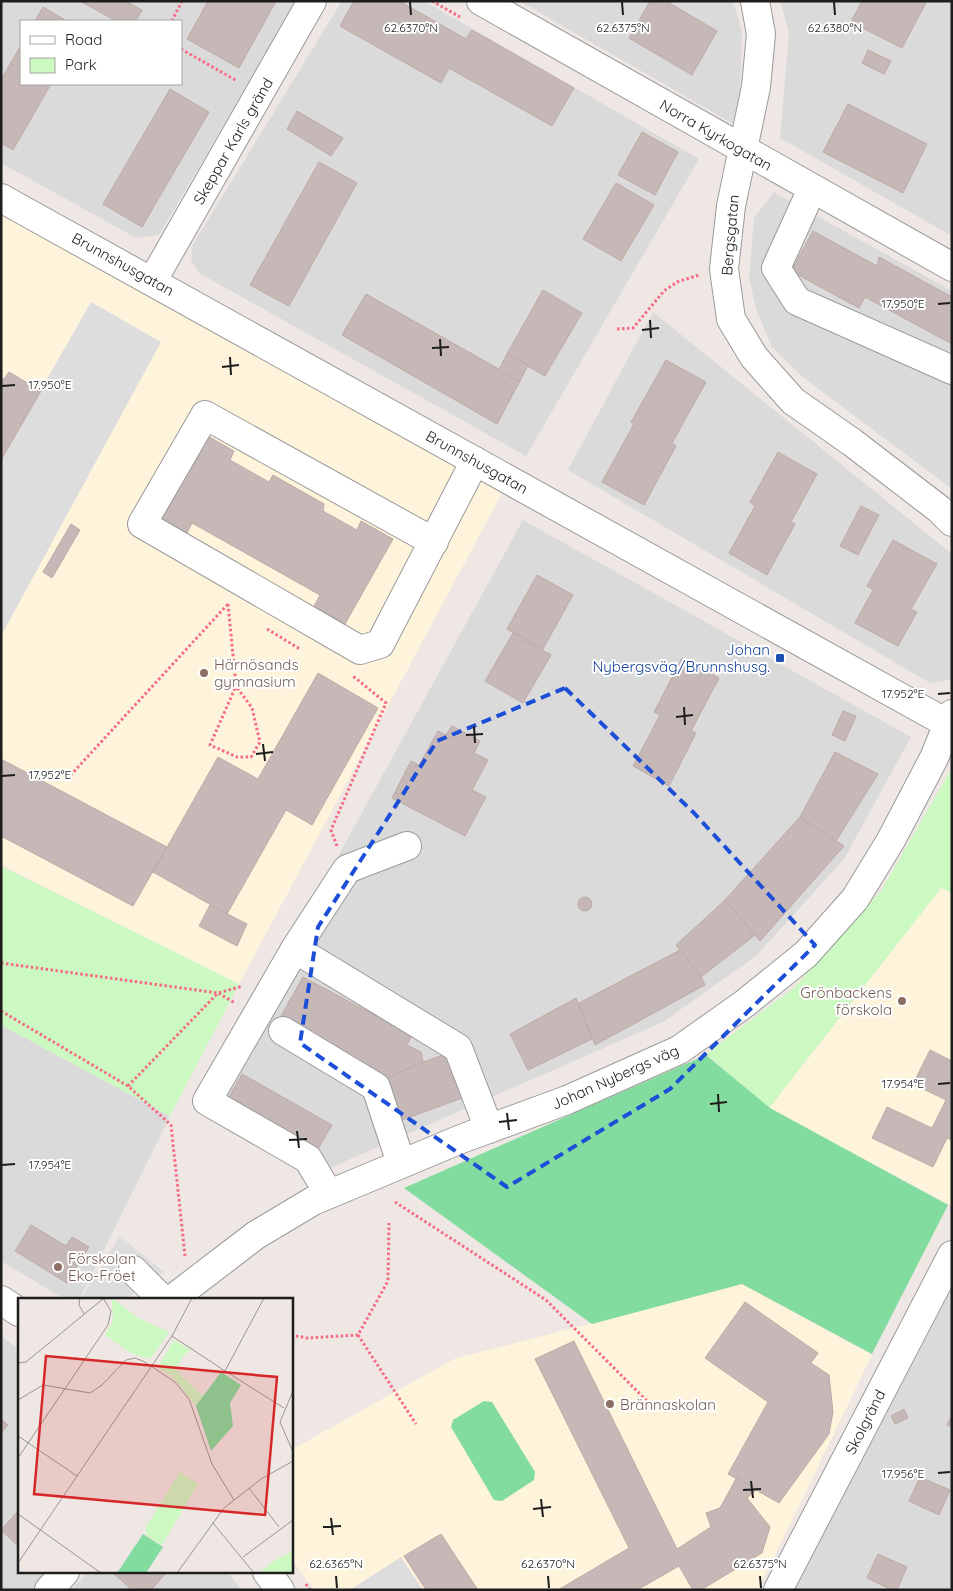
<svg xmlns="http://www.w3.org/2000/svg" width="953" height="1591" font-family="Quicksand,sans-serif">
<rect width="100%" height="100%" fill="#eee7e3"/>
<g fill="#dbdada" fill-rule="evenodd">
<path d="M1,1H297L159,235L136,238L1,163ZM21,21H181V84H21Z"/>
<polygon points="342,1 424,1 699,159 526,456 199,273 191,260 193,244"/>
<polygon points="519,1 733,1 742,32 739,127"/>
<polygon points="780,1 952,1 952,236 780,138 789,33"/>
<polygon points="774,192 952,291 952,489 804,378 772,347 756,309 749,278 754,218"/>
<polygon points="653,312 952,554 952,677 949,680 930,683 568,470"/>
<polygon points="523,520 911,737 844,859 756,956 663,1022 330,1168 217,1094 282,958"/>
<polygon points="1,1025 170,1116 79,1300 66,1300 1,1261"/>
<polygon points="952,1285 952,1590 790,1590"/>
<polygon points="1,1336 19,1350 19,1572 51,1572 31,1590 1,1590"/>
<polygon points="88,1572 228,1572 241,1590 71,1590"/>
</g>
<g fill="#fef4dc">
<polygon points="1,213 509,480 239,984 1,865"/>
<polygon points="941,888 952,893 952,1206 769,1108"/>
<polygon points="742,1284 872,1355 758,1590 314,1590 291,1558 291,1450 454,1359"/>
</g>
<g fill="#ccf8c1">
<polygon points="949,773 952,773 952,893 941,888 769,1108 706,1054 795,987 881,891"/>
<polygon points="1,866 239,984 170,1116 1,1025"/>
</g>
<g fill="#83dc9f">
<polygon points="706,1055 770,1108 948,1205 872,1354 742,1284 592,1324 404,1188"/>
<polygon points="484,1401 492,1402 535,1472 534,1480 502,1501 494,1500 451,1427 453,1420"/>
</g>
<g fill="#ddd">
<polygon points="91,302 161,342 1,636 1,460"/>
<polygon points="120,1236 164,1272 125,1300 80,1300"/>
<polygon points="401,1557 423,1590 350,1590"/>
</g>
<g fill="#c6b8b7" stroke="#bfaaa6">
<polygon points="80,1 125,1 142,10 136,21 116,21"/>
<polygon points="208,1 276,1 239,68 187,39"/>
<polygon points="354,1 399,1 466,39 472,30 574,88 552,126 449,68 441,83 340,26"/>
<polygon points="650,1 666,1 717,31 692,75 629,38"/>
<polygon points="862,1 927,1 902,48 851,22"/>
<polygon points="43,7 67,21 35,21"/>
<polygon points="21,45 21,84 51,84 13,150 1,143 1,80"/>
<polygon points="868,50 891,61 884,74 862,63"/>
<polygon points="170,89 209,112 142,227 103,204"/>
<polygon points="848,104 927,144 903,193 823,152"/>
<polygon points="297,111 343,138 331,156 287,129"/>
<polygon points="642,132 678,152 655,195 618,175"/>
<polygon points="319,162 357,183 289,306 250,285"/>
<polygon points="616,183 654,205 621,261 583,239"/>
<polygon points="813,231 877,266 879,257 952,297 952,344 865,297 859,308 791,271"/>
<polygon points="543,290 582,313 545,376 507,354"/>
<polygon points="366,294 520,381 497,424 342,335"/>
<polygon points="507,354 528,365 520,381 498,371"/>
<polygon points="666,360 706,382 672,443 676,446 644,505 602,482 634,424 631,422"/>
<polygon points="9,372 41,391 1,460 1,378 4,379"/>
<polygon points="206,435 234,451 230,460 269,482 273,475 324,504 323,511 357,530 361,521 393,539 345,624 314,606 320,595 192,523 187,533 160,518"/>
<polygon points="778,452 817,474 791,522 795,524 767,575 729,553 755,506 750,502"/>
<polygon points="861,506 879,515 858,555 840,546"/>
<polygon points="71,524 80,530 52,578 43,572"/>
<polygon points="893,540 937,564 911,609 917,612 898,646 855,623 873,590 867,586"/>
<polygon points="537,575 573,595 543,649 507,629"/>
<polygon points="513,633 551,655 523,703 485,681"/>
<polygon points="682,658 719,678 691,731 696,733 669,786 633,766 660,715 654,712"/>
<polygon points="318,673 378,708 312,825 286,810 227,914 153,872 218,757 258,779"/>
<polygon points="843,711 856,716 845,741 832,735"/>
<polygon points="452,726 480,741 474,753 488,760 472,790 486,797 465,836 392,798 411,761 419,765 438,731 446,735"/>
<polygon points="835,752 878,774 836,841 800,817"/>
<polygon points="1,759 167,847 133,906 1,836"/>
<polygon points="800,817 844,846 760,941 725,900"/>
<circle cx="585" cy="904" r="7"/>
<polygon points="725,900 755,935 701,977 676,945"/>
<polygon points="210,905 247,924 237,946 199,926"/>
<polygon points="680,950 701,977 705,985 595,1045 579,1003"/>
<polygon points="303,977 412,1035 407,1045 421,1052 423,1062 388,1078 281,1016"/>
<polygon points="576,998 592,1039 528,1070 510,1034"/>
<polygon points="930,1050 952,1061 952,1140 947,1138 933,1167 872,1138 887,1107 932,1128 946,1100 913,1084"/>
<polygon points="449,1053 465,1097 402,1120 388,1078 423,1062"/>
<polygon points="242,1074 332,1125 318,1149 229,1097"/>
<polygon points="31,1225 66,1246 72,1237 89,1247 67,1283 15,1251"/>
<polygon points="745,1302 818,1353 811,1363 829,1375 833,1412 829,1434 779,1503 728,1474 768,1402 705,1358"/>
<polygon points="574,1341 677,1549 711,1527 706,1513 720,1508 737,1477 756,1490 747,1498 770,1527 762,1553 701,1590 693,1590 679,1566 637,1590 558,1590 629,1548 535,1359"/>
<polygon points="904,1409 908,1418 895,1424 891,1416"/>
<polygon points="952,1415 952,1427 947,1425"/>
<polygon points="1,1419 8,1425 1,1433"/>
<polygon points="920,1477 950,1490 939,1515 909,1501"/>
<polygon points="18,1511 19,1511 19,1547 1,1530"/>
<polygon points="441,1534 478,1590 426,1590 404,1556"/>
<polygon points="878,1554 907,1567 897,1590 892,1590 867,1578"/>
<polygon points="167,1572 151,1590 132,1590 113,1573"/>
</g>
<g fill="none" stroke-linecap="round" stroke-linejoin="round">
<defs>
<g id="minor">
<polyline points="481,1 952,267"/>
<polyline points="755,1 761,34 756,87 731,206 724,269 731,319 754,357 793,401 853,443 939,509 952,522"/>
<polyline points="812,189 776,268 797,301 952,370"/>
<polyline points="1,198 952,726"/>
<polyline points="153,280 312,1"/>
<polyline points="434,542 205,415 142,524 360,650 380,644 475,461"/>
<polyline points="407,846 347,869 295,949 458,1048 489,1129"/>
<polyline points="295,949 207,1101 308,1159 329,1194"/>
<polyline points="283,1031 376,1087 401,1163"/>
<polyline points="133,1270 163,1300"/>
<polyline points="1,1300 19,1312"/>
<polyline points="171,1300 256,1235 313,1201 461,1139 567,1100 679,1050 744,1004 806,954 855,899 891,840 934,758 952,714"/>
<polyline points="267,1572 280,1590"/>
<polyline points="49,1590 65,1572"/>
<polyline points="778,1590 952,1255"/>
</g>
</defs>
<use href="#minor" stroke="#9a9a9a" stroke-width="30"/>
<g stroke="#f66c86" stroke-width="3" stroke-dasharray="2.5 2.5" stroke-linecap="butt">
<polyline points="432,1 460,17"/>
<polyline points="172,21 182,1"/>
<polyline points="181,49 237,81"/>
<polyline points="617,329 633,328 664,291 677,282 699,275"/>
<polyline points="228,604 236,686 210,745 237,757 251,757 260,742 252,708 236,686"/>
<polyline points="267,629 300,649"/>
<polyline points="67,779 228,604"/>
<polyline points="337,846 331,830 386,703 353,676"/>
<polyline points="1,963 218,993 243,986"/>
<polyline points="1,1011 128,1086 171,1125 185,1256"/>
<polyline points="128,1086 218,993 235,1003"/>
<polyline points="395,1202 546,1300 654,1408"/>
<polyline points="291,1335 307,1338 358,1335 388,1281 389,1223"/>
<polyline points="358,1335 416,1424"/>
<polyline points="306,1584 310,1590"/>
</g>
<use href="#minor" stroke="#fff" stroke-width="28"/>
</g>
<path fill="none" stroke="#1d4ed8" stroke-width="4" stroke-dasharray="10 6" stroke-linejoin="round" d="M565,688L694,813L815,945L670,1089L507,1187L300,1043L318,927L437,741Z"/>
<path fill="none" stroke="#1d1d1d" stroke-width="2" d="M410,2L411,15M622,2L623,15M834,2L835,15M938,304L950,303M650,320L651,338M642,330L659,328M440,339L441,356M432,348L449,347M230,357L231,375M222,367L239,365M2,386L15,385M938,694L950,693M684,707L685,725M676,717L693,715M474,726L475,743M466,735L483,734M263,744L265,761M256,754L273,752M2,776L15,775M938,1084L950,1083M718,1094L719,1112M710,1104L727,1102M507,1113L509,1130M499,1122L517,1120M297,1131L299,1148M289,1140L307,1139M2,1165L15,1164M938,1473L950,1472M751,1481L753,1498M743,1490L761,1489M541,1499L543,1517M533,1509L551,1507M331,1518L333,1535M323,1527L341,1526M336,1576L337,1588M548,1576L549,1588M760,1576L761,1588"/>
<rect fill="#1a4fb4" stroke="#fff" stroke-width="2" x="775" y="653" width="10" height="10" rx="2.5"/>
<g fill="#8d6e63" stroke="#fff" stroke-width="2">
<circle cx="204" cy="673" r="5"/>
<circle cx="902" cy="1001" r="5"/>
<circle cx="58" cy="1267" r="5"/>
<circle cx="610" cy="1404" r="5"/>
</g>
<g text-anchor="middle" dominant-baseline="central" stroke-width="4" stroke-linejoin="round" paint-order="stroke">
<g font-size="15" fill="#1d1d1d" stroke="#fff">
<text transform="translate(716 135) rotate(30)">Norra Kyrkogatan</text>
<text transform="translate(233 141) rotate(-60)">Skeppar Karls gränd</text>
<text transform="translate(730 235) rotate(-85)">Bergsgatan</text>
<text transform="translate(123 264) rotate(29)">Brunnshusgatan</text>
<text transform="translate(477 462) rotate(29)">Brunnshusgatan</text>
<text transform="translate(615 1077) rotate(-24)">Johan Nybergs väg</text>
<text transform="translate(865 1422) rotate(-63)">Skolgränd</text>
</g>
<g font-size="15" fill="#164399" stroke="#fff" text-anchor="end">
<text x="770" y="649">Johan<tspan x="770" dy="17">Nybergsväg/Brunnshusg.</tspan></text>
</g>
<g font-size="15" fill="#785e54" stroke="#fff" text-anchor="start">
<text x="214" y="664">Härnösands<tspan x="214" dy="17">gymnasium</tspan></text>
<text x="892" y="992" text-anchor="end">Grönbackens<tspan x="892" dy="17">förskola</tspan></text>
<text x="68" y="1258">Förskolan<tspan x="68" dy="17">Eko-Fröet</tspan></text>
<text x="620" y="1404">Brännaskolan</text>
</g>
</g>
<g transform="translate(18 1298)">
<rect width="275" height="275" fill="#eee7e3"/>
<path d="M94,0L120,20L151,34L132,61L115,56L87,37L95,24ZM156,42L174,53H169L157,71L186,99L178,108L156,80L140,69ZM162,174L180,186L144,247L129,237L127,231ZM275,253V275H241L254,264Z" fill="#ccf8c1"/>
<path d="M203,74L223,87L212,105L215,128L193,153L178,108ZM125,236L145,249L128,275H99Z" fill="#83dc9f"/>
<path fill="none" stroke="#9a9694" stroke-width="1" d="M62,0L61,7L66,16M246,0L207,73L266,110M154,38L207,73M0,65L8,64L86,0M275,93L262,124L275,154M0,102L25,87L72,95L84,87L108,62L117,60L125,63L157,84L171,101L194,166L216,202M0,138L59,178M0,160L90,27L93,13L85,0M231,190L261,229M0,216L83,275M195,225L236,275M225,259L275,222M0,265L154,38L174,0M159,275L206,210L243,181L275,163"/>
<path fill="#d62828" fill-opacity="0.15" stroke="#d62828" stroke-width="2.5" d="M28,58L259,79L247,217L16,196Z"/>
<rect width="275" height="275" fill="none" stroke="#1d1d1d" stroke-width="2.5"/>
</g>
<g font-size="12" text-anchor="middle" fill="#1d1d1d" stroke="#fff" stroke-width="4" stroke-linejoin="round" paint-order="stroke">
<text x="411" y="32">62.6370°N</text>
<text x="623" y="32">62.6375°N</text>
<text x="835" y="32">62.6380°N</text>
<text x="903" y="308">17.950°E</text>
<text x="50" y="389">17.950°E</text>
<text x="903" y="698">17.952°E</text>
<text x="50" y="779">17.952°E</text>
<text x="903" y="1088">17.954°E</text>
<text x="50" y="1169">17.954°E</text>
<text x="903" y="1478">17.956°E</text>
<text x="336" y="1568">62.6365°N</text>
<text x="548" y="1568">62.6370°N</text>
<text x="760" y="1568">62.6375°N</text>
</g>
<rect width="953" height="1591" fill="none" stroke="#1d1d1d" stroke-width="5"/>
<rect x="20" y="20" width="162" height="65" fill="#ffffff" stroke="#a5a5a5"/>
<rect x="30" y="36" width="25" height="8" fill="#ffffff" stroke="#a5a5a5"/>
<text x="65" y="45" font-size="15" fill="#1d1d1d">Road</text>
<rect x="30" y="58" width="25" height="15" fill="#ccf8c1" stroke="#a5a5a5"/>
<text x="65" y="70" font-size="15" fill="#1d1d1d">Park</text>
</svg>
